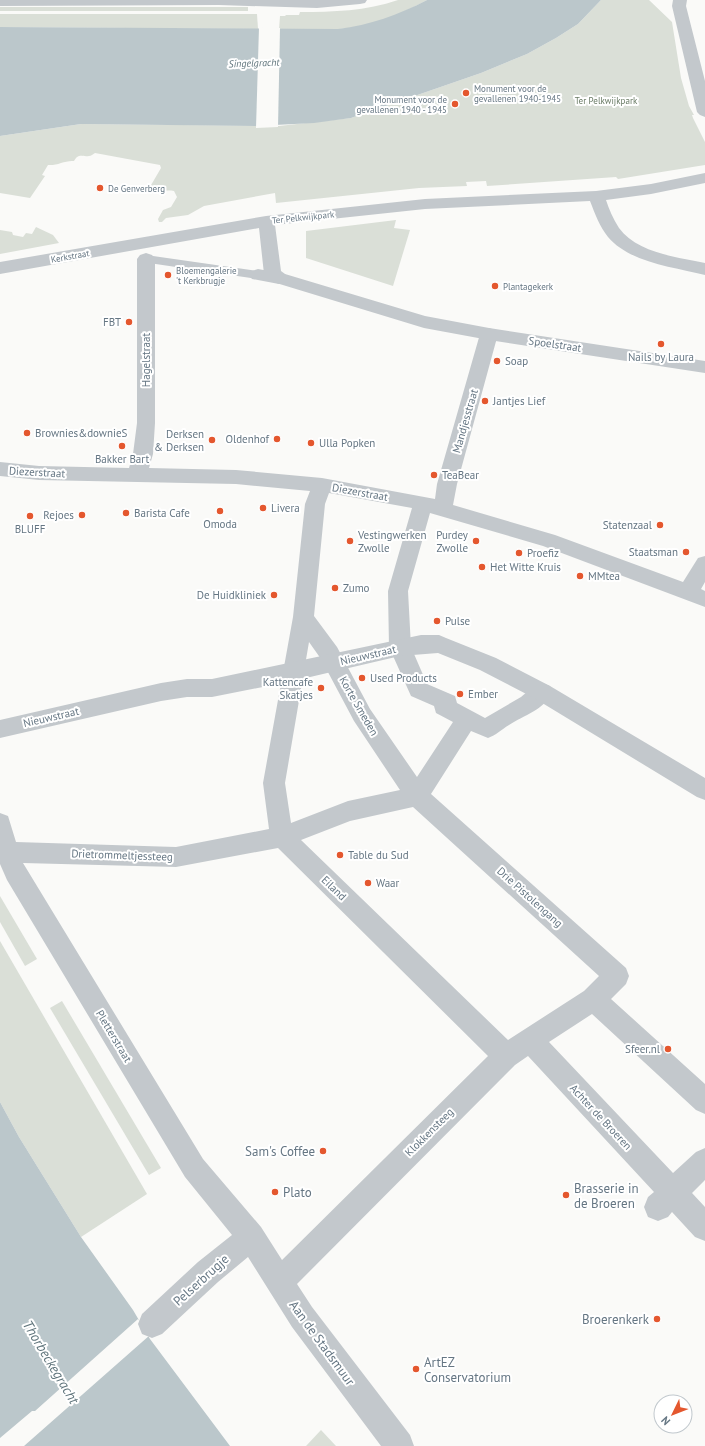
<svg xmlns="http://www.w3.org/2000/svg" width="705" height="1446" font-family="'PT Sans',sans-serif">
<rect width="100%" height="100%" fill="#fafaf8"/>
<g fill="#dadfd7">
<path d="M398,0H427C408,10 390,19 369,24C340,32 309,30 279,30L280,16H285L286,15H299L300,12C333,12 366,11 398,0Z"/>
<path d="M601,0H649L672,22L681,78L689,106L694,115H692L693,118L705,142V165L618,179L616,177L487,186L486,181L466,182L467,186L419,188L276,203L275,193L204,206L188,215L166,218L162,222H159L158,219L163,210L171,207L177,197L174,191C163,189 156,194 147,192L161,168L160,165L95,153C93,154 91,156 89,156C81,157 79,153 74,161C65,160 57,166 48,165L42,175L45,176L30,198L0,193V136L81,124L279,126L351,118L481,73L527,54L556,38L578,24Z"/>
<rect x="0" y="7" width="248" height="4"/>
<polygon points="0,14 257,14 258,29 0,27"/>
<polygon points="396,220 394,228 410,230 393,286 306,258 306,231"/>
<polygon points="36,227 53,235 59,243 0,254 0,230 12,232 13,235 23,237 26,233 32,234"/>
<polygon points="0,896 37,959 25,966 0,922"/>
<polygon points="0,941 147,1194 81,1237 19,1137 0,1102"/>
<polygon points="62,1001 161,1168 149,1175 50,1008"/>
<polygon points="321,1430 336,1446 306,1446"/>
</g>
<g fill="#bbc7cb">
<path d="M427,0H601L578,24L556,38L527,54L481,73L351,118L314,123L255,126L81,124L0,136V27L338,29C370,25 398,15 427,0Z"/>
<polygon points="0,1102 19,1137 81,1237 133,1310 150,1339 230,1446 0,1446"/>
</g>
<g fill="#fafaf8">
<polygon points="259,27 280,28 278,127 256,128"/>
<polygon points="138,1319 150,1335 24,1446 0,1446 0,1438 32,1411 35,1411"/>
</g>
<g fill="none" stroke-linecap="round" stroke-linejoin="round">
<polygon fill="#c3c8cc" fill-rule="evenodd" points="146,255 258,271 262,272 264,275 262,278 258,279 142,262 140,259"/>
<g fill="#c3c8cc" fill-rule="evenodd">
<path d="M146,253L152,255L155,259V423L153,454L149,468L236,470L322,478L435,499L437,484L480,334L483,330L489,328L495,330L498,334L457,484L453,505L555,535L683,582L698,558L705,556V582L701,589L705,591V607L543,546L430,513L408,591L411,647L427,684L455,696L457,703L485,718L521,697L534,686L542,683L550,686L553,692C544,710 524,715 509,725C501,730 496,735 488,738L471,731L431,794L626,968L629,976L626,984L611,999L705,1084V1114L696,1110L592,1014L549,1042L673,1173L696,1152L705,1148V1180L692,1193L705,1207V1241L695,1237L672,1212L668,1217L658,1221L648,1217L644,1207L648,1197L654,1192L528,1056L515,1065L297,1284L312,1307L410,1435L414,1446H381L292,1327L248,1257L218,1282L162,1334L152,1338L142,1334L138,1324L142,1314L198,1262L232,1235L185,1177L7,880L0,864V813L8,816L16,842L176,847L269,829L263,783L293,617L305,504L310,491L236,484L39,480L0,476V462L39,466L129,468L133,454L137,423V259L140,255ZM329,493L412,508L388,591L389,647L411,696L434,706L436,713L453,722L417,777L370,709L337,647L314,616L325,504ZM309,642L321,659L354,721L400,790L348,801L291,823L285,783ZM413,807L599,976L584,991L508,1040L301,840L350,821ZM278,848L488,1056L282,1260L261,1227L203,1159L23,863L176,867Z"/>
<polygon points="258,269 285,274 288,278 285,282 279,284 252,279 249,275 252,271"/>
</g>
<g fill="#c3c8cc" fill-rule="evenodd">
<polygon points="0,0 367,0 365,3 360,4 317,8 219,5 0,6"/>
<polygon points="673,0 687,0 686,6 705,81 705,117 700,115 697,112 672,6"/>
<path d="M705,173V183L651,194L606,200C609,209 613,219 619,228C637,253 677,257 705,263V275C674,267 630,263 608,237C600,227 595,214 590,201L425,209L275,225L281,271L285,274L425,316L489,328L705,361V373L489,340L424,328L273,282L264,274L259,228L0,274V262L266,216L425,199L596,191L651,184Z"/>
<polygon points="421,635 439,635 446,638 496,658 550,686 705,778 705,800 697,797 534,698 480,670 438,653 400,656 293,681 212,697 187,697 161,701 0,738 0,720 161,683 187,679 212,679"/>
</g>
</g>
<g fill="#e4572e" stroke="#fff" stroke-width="1.5">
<circle cx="466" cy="93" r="4"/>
<circle cx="455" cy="104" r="4"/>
<circle cx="100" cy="188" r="4"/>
<circle cx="168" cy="275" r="4"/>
<circle cx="495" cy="286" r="4"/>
<circle cx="129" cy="322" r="4"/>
<circle cx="661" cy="344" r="4"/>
<circle cx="497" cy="361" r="4"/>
<circle cx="485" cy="401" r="4"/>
<circle cx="27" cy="433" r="4"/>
<circle cx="277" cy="439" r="4"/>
<circle cx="212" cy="440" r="4"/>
<circle cx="311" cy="443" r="4"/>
<circle cx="122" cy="446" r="4"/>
<circle cx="434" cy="475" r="4"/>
<circle cx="263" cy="508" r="4"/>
<circle cx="220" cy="511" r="4"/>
<circle cx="126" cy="513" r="4"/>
<circle cx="82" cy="515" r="4"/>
<circle cx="30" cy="516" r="4"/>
<circle cx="660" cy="525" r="4"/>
<circle cx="350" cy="541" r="4"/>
<circle cx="476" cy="541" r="4"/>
<circle cx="686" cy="552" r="4"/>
<circle cx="519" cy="553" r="4"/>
<circle cx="482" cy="567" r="4"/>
<circle cx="580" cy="576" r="4"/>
<circle cx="335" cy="588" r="4"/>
<circle cx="274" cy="595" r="4"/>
<circle cx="437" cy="621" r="4"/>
<circle cx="362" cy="678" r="4"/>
<circle cx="321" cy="688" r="4"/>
<circle cx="460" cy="694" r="4"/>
<circle cx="340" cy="855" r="4"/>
<circle cx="368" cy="883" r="4"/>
<circle cx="668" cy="1049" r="4"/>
<circle cx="323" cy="1151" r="4"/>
<circle cx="275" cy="1192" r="4"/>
<circle cx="566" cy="1195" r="4"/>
<circle cx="657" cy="1319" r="4"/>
<circle cx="416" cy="1369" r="4"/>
</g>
<g text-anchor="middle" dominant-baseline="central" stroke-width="4" stroke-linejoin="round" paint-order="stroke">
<g font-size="9" fill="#657683" stroke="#fff" text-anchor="start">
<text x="474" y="88">Monument voor de<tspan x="474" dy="10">gevallenen 1940-1945</tspan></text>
<text x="447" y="99" text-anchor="end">Monument voor de<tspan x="447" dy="10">gevallenen 1940 - 1945</tspan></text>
<text x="108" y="188">De Genverberg</text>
<text x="176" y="270">Bloemengalerie<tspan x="176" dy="10">'t Kerkbrugje</tspan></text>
<text x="503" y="286">Plantagekerk</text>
</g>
<g font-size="9" fill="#687a64" stroke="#fff">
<text x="606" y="100">Ter Pelkwijkpark</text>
</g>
<g font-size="9" fill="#657683" stroke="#fff">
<text transform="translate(303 217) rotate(-6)">Ter Pelkwijkpark</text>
<text transform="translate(70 256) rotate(-10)">Kerkstraat</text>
</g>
<g font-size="10" font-style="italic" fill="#60757c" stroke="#fff">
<text transform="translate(254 63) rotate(-2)">Singelgracht</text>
</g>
<g font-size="11" fill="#657683" stroke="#fff" text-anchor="start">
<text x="121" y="322" text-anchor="end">FBT</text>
<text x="661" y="357" text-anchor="middle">Nails by Laura</text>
<text x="505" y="361">Soap</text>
<text x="493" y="401">Jantjes Lief</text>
<text x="35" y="433">Brownies&amp;downieS</text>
<text x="204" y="434" text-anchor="end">Derksen<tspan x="204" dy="13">&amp; Derksen</tspan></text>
<text x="269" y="439" text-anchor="end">Oldenhof</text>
<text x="319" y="443">Ulla Popken</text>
<text x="122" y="459" text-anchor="middle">Bakker Bart</text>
<text x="442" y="475">TeaBear</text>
<text x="271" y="508">Livera</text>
<text x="134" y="513">Barista Cafe</text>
<text x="74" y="515" text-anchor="end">Rejoes</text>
<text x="220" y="524" text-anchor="middle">Omoda</text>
<text x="652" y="525" text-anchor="end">Statenzaal</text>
<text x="30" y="529" text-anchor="middle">BLUFF</text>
<text x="358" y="535">Vestingwerken<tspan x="358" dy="13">Zwolle</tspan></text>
<text x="468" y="535" text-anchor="end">Purdey<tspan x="468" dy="13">Zwolle</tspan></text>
<text x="678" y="552" text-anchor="end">Staatsman</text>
<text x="527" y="553">Proefiz</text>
<text x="490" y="567">Het Witte Kruis</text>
<text x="588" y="576">MMtea</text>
<text x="343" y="588">Zumo</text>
<text x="266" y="595" text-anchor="end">De Huidkliniek</text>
<text x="445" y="621">Pulse</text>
<text x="370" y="678">Used Products</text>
<text x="313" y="682" text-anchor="end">Kattencafe<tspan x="313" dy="13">Skatjes</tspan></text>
<text x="468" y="694">Ember</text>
<text x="348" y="855">Table du Sud</text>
<text x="376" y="883">Waar</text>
<text x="660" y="1049" text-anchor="end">Sfeer.nl</text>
</g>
<g font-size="11" fill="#657683" stroke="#fff">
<text transform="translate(555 344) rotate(8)">Spoelstraat</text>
<text transform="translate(146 360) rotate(-90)">Hagelstraat</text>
<text transform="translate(465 421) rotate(-74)">Mandjesstraat</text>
<text transform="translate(37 472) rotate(3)">Diezerstraat</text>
<text transform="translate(360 492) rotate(10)">Diezerstraat</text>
<text transform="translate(368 655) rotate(-13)">Nieuwstraat</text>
<text transform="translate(359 706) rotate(60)">Korte Smeden</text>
<text transform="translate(51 717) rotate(-13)">Nieuwstraat</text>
<text transform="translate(122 855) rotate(2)">Drietrommeltjessteeg</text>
<text transform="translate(334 888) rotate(44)">Eiland</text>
<text transform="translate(530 897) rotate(42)">Drie Pistolengang</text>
<text transform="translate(114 1036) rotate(59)">Pletterstraat</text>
<text transform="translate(601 1117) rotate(47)">Achter de Broeren</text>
<text transform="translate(429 1132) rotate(-45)">Klokkensteeg</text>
</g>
<g font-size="13" fill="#657683" stroke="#fff" text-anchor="start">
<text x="315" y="1151" text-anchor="end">Sam's Coffee</text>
<text x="574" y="1188">Brasserie in<tspan x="574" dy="15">de Broeren</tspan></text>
<text x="283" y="1192">Plato</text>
<text x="649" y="1319" text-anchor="end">Broerenkerk</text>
<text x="424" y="1362">ArtEZ<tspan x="424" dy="15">Conservatorium</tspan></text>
</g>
<g font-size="13" fill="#657683" stroke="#fff">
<text transform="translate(201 1280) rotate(-42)">Pelserbrugje</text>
<text transform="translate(322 1343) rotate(54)">Aan de Stadsmuur</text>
</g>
<g font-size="14" font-style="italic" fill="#60757c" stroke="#fff">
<text transform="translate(51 1362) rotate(59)">Thorbeckegracht</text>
</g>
</g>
<g transform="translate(673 1414) rotate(227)"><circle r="19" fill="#ffffff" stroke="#c1c8cd"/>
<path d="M0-3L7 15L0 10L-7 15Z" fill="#e4572e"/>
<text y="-6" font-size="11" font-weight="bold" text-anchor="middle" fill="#657683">N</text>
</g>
</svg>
